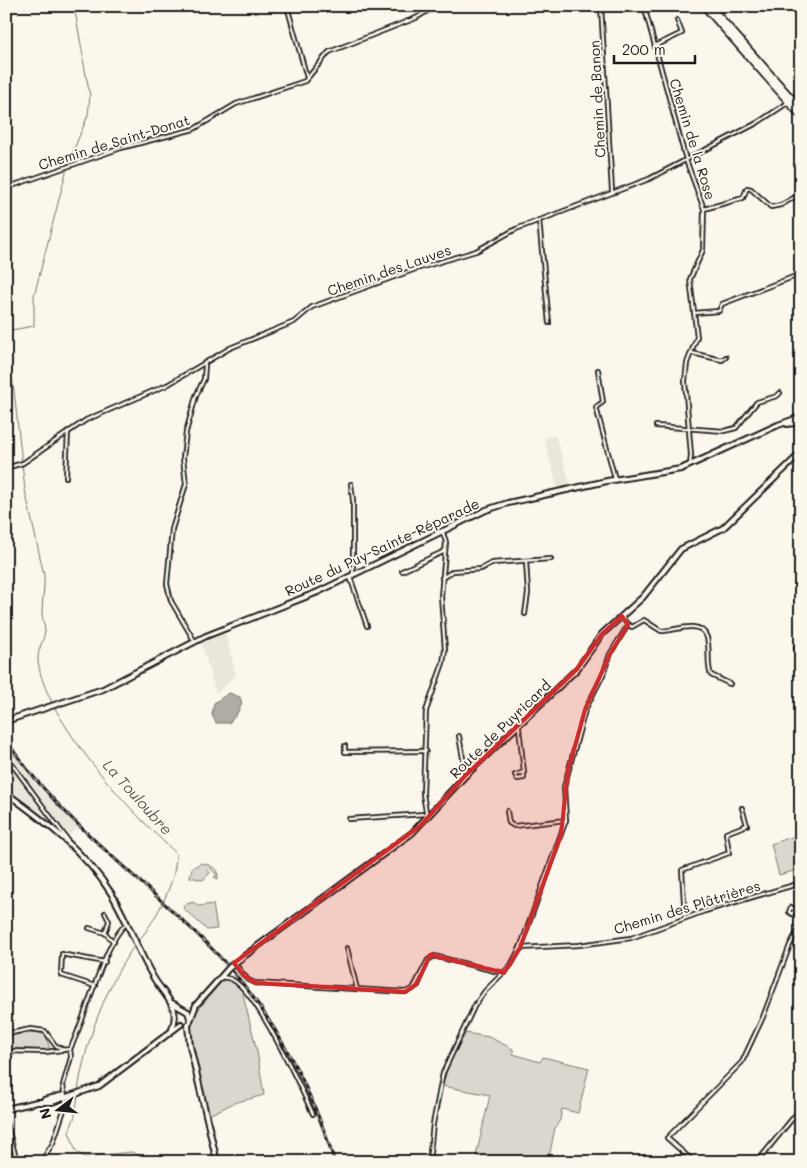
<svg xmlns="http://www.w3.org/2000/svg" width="807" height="1168" font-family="Mali,sans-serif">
<rect width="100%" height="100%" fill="#fbf7ec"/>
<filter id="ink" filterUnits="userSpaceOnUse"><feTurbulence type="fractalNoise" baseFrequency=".02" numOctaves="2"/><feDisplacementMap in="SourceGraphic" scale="10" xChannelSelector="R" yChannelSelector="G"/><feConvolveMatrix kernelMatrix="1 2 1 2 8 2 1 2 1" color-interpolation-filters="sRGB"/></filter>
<g filter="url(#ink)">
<g fill="#eae6dc">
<polygon points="555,435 571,486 558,489 544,438"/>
<polygon points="225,631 236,675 216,694 201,642"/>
<polygon points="6,741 42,791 81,827 66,836 6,789"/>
</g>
<g fill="#dad7ce" stroke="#7b7a75">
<polygon points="801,834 801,869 779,875 771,844"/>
<path d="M201,863C211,865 219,868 218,879L214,877L217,875L210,868L208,870L210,873L203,880L190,877L192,868Z"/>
<polygon points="193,902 199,906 213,904 217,929 207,930 183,908 184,905"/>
<polygon points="224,978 232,981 242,991 257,1051 264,1095 234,1103 209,1115 190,1035 193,1016"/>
<polygon points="36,1032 46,1035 50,1050 6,1048 6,1036"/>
<polygon points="466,1033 489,1037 513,1049 513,1054 540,1062 543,1057 589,1068 578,1113 562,1109 560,1120 555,1128 548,1162 512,1162 476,1156 490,1095 442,1086 450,1061"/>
</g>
<polygon fill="#afaca5" stroke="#74726e" points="229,693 240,697 242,704 236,715 229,723 216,723 212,715 214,703"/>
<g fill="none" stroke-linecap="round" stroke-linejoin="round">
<g stroke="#74726e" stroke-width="1">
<polyline points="74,6 83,56"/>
<polyline points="68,164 88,115 90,96 83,59"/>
<polyline points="6,331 34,326 34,296 67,168"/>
<path d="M6,363L13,382L25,490L44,575C45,588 42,600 42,613C42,619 45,626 45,631C44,641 37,650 38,661C45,720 131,813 176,853C177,882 156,919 138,942"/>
<path d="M78,1091C84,1045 108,981 135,945"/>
<polyline points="78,1095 75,1116 69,1132 76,1151 84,1157 131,1152 156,1162"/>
</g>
<defs>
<g id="street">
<polyline points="287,6 307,78"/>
<polyline points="601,6 612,191"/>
<polyline points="644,6 686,160 704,209 703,250 690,279 697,337 687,363 685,381 691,455 690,465"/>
<polyline points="655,46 682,33 677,20"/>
<polyline points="796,96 801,92"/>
<polyline points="6,188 121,148 194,129 236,104 305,81 329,52 416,18 436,6"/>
<polyline points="704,209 743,198 747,188 751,189 771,207 781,205 795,197"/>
<polyline points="539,220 549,323"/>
<polyline points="694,313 719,311 722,304 801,274"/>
<polyline points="692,353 722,360 726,357"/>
<polyline points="598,370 603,402 596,407 615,479"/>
<polyline points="656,426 724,431 736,428 757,402 777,396 780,393"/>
<polyline points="6,468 23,463 86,420 167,385 230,348 294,322 312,307 413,270 476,251 516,229 649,179 757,123 786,104"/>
<polyline points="66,477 68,431"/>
<polyline points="351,484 353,500 353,575"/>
<polyline points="402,571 445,551"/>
<polyline points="350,577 367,626"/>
<polyline points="442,578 453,571 481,569 492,563 551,559"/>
<polyline points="525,614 528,593 526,561"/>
<path d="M629,625L632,627L644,620L661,631C671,631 683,626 693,627C717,629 704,660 711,675L730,684"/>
<polyline points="195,642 171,601 167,584 172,529 186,484 183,458 186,432 196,396 204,379 205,365"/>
<polyline points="796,648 801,645"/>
<polyline points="519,727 519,728 524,772 524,778 517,779 515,775 524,772"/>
<polyline points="459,736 466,775"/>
<polyline points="345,746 345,752 426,751"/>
<polyline points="6,756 67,839"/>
<polyline points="507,811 509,823 514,826 566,820"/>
<polyline points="427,817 423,794 426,711 443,663 445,650 441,596 446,542 442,530"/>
<polyline points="349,819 425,814"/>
<polygon points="791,907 795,910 792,914 789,912"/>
<polyline points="105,913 109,921 105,933"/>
<polyline points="685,918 682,870 729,853 726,833 747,825 742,808"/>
<polyline points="89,928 105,933 114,942"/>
<polyline points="347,948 357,989"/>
<polyline points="520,948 579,945 631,938 705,911 801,883"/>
<polyline points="234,963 248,980 255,983 405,992 413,989 428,960 434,956 503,973"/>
<path d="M222,977C225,978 230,978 233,980C258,994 300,1086 313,1114"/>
<polyline points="95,986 61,975 62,954 66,955 105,962"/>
<polyline points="6,1034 31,1029 45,1031 55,1045 64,1050"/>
<polyline points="6,1051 45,1052 70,1049"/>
<polyline points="6,1122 17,1161"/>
<path d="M41,1162L53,1143L66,1104L63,1085L71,1057L70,1049C86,1019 103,943 127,923"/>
<polyline points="429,1162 433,1124 443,1073 475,1005 485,991 511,965 520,948 566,820 564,787 585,710 603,675 610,654 628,625 622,617"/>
<polyline points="694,1162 667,1138 742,1062 763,1017 790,945 801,925"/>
<polyline points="757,1162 801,1108"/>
</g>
<g id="secondary">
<polyline points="787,424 801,422"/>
<polyline points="6,721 103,689 206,636 318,592 486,510 508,503 607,481 681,469 778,425 801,417"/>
<path d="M6,793C45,821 85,852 111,893C127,919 137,949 152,975C162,994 182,1006 172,1029"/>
<polyline points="232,965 412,833 466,775 577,669 602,634 643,597 681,549 723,528 801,453"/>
<polyline points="172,1003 188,1012 190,1018"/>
<polyline points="44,1100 64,1095"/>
<polyline points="37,1102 52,1102 99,1086 181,1024"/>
<polyline points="6,1109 37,1102"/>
<polyline points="217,1162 190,1046 188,1026 196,1005 228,969"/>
</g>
<g id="highway">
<polyline points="704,6 801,116"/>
<polyline points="710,6 801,109"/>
</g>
</defs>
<use href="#street" stroke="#1c1c1c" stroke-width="6"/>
<use href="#secondary" stroke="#1c1c1c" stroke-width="8"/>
<use href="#highway" stroke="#1c1c1c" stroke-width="9"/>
<use href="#street" stroke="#fbf7ec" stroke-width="2.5"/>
<use href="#secondary" stroke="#fbf7ec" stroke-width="4"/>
<use href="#highway" stroke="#fbf7ec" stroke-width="5.5"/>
<defs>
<path id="rail" d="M6,740C62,824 149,883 218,955C271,1010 312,1089 335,1162"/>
</defs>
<use href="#rail" stroke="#1c1c1c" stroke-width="3"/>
<use href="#rail" stroke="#fbf7ec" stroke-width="1" stroke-dasharray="4" stroke-linecap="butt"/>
<defs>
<polyline id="secondary-bridge" points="228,969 232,965"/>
</defs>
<use href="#secondary-bridge" stroke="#1c1c1c" stroke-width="8" stroke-linecap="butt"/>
<use href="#secondary-bridge" stroke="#fbf7ec" stroke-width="4"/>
</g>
</g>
<path fill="#d62828" fill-opacity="0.2" stroke="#d62828" stroke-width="4" stroke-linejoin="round" d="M622,616L628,625L610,654L585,710L568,771L561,835L520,948L504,973L430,955L417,984L405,992L255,983L244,976L234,963L420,826L466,775L577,669L602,634Z"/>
<g text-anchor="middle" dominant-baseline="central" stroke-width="4" stroke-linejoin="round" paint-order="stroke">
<g font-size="14" fill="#1c1c1c" stroke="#fbf7ec">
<text transform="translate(597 99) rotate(-93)">Chemin de Banon</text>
<text transform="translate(693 139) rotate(73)">Chemin de la Rose</text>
<text transform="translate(114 142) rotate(-17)">Chemin de Saint-Donat</text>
<text transform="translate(389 270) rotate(-19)">Chemin des Lauves</text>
<text transform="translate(382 547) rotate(-25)">Route du Puy-Sainte-Réparade</text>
<text transform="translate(500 729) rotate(-44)">Route de Puyricard</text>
<text transform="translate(687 907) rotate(-17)">Chemin des Plâtrières</text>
</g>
<g font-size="15" font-style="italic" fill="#575653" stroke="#fbf7ec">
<text transform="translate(138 797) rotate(48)">La Touloubre</text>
</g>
</g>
<rect width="807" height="1168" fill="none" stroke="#fbf7ec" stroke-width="25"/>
<rect x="12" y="12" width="782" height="1143" fill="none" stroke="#1c1c1c" stroke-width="2" filter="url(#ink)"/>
<g transform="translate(58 1110) rotate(254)" stroke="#fbf7ec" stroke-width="4" paint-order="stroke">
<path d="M0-4L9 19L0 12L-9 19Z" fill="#1c1c1c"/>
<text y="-8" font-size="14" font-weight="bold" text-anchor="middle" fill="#1c1c1c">N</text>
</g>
<path d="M614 55v8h81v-8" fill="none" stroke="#1c1c1c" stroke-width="2.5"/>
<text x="622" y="55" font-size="15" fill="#1c1c1c" stroke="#fbf7ec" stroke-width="4" paint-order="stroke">200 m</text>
</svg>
